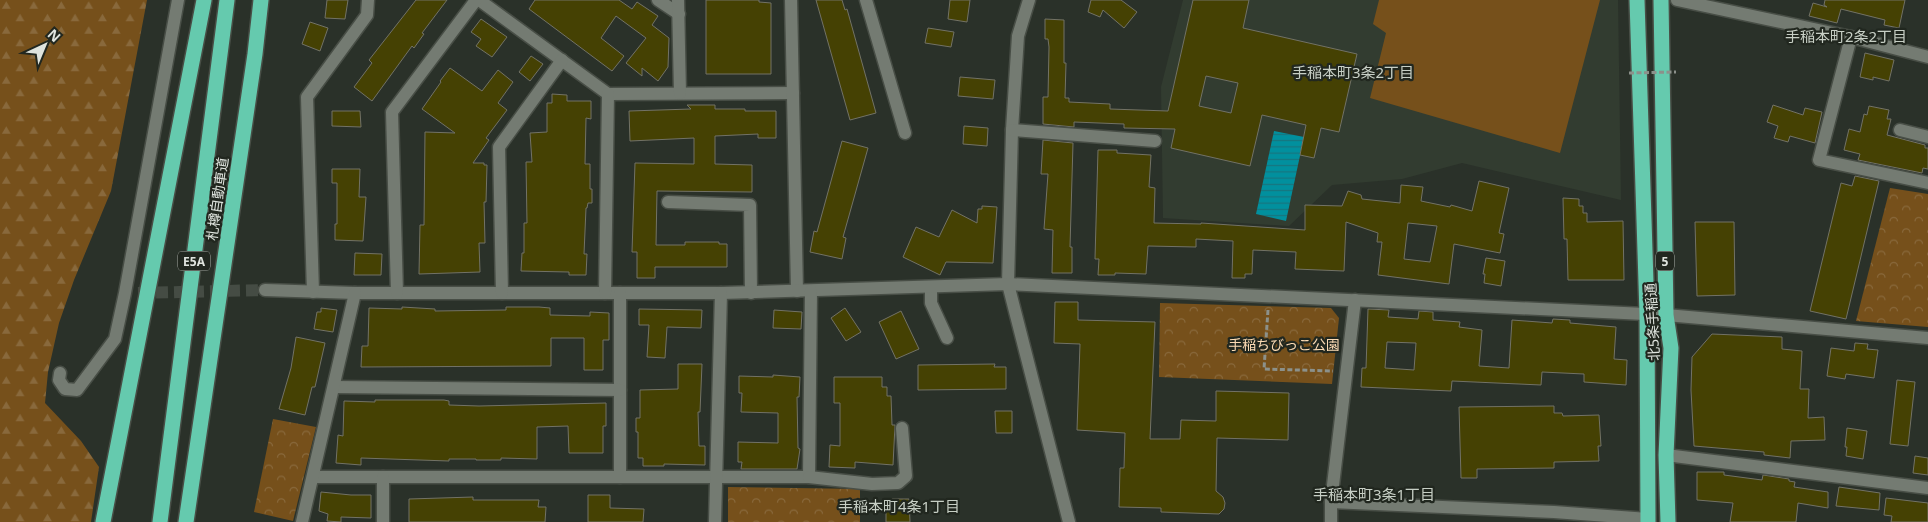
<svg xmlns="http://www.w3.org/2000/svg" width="1928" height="522" font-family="'Noto Sans','Noto Sans JP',sans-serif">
<defs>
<pattern id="forest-firs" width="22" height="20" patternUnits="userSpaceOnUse" patternTransform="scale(1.25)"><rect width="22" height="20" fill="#76501b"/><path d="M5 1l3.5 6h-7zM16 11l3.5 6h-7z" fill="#89693c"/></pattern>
<pattern id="park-crowns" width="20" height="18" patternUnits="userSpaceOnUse" patternTransform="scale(1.25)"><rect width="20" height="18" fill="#76501b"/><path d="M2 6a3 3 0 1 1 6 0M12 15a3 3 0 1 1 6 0" fill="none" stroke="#89693c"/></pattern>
<pattern id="water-rules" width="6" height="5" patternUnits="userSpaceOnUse" patternTransform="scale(1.25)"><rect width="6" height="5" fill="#01909e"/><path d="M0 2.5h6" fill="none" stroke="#18757e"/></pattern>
</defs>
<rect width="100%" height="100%" fill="#2a3129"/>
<polygon fill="#323c30" points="1183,0 1618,0 1621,200 1462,163 1402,179 1332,185 1289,226 1163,218 1161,87"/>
<polygon fill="url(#forest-firs)" points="0,0 147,0 111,191 74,280 59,323 48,372 45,403 81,441 99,467 91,522 0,522"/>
<g fill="url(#park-crowns)">
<polygon points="1890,188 1928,194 1928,327 1856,321"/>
<polygon points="1160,303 1331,308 1339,318 1332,384 1159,377"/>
<polygon points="273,419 316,427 293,521 254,512"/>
<polygon points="728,487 860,489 860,522 728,522"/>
</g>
<polygon fill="#76501b" points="1379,0 1600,0 1560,153 1370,98 1386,33 1373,24"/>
<polygon fill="url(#water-rules)" points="1274,131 1304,137 1286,221 1256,214"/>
<g fill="#454103" stroke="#727266" fill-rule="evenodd">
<polygon points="327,0 348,0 345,19 325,18"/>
<polygon points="416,0 447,0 422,33 424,34 414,48 412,46 372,101 354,87 372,63 369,60"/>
<polygon points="535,0 619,0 632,9 637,2 658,16 652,25 669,38 668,67 658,81 642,68 642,76 626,63 646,38 616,16 601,38 624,56 612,71 529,9"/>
<polygon points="706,0 759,0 759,2 771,3 771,74 706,74"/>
<polygon points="816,0 842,0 845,10 847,9 876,113 850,120"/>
<polygon points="950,0 970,0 967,22 948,19"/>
<polygon points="1091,0 1121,0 1137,12 1124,28 1103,10 1100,17 1088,12"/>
<path d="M1193,0H1249L1243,28L1357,54L1339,132L1321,128L1314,158L1300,155L1306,125L1262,115L1250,166L1171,148L1175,129L1124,128V124L1074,122V127L1043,124V97H1048L1049,47L1048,39H1045V19L1064,20V63H1066L1065,98H1069V102L1110,104V109L1168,111ZM1206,76L1238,83L1231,113L1199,106Z"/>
<polygon points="1825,0 1905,0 1899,28 1884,25 1885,20 1841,9 1837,23 1809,16 1813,3 1827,7 1824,5"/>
<polygon points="481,19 507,37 492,57 476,46 481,39 471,32"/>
<polygon points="310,22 328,28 320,51 302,44"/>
<polygon points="928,28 954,32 951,47 925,43"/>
<polygon points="1865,53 1894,60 1889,81 1873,77 1873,80 1860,77"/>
<polygon points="531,56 543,64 530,81 519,72"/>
<polygon points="450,68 482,91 498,70 513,82 498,103 507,110 486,138 489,140 473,163 484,163 484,165 487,165 486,202 484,202 485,243 479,243 480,272 419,274 420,225 424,225 425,132 455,133 422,109 441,82 440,81"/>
<polygon points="960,77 995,80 993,99 958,96"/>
<polygon points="552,94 567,95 567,101 591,101 591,119 586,118 585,164 590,164 590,189 592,189 592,203 588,203 587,208 586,208 584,254 587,254 586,275 569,275 569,272 521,271 522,253 524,253 524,223 527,223 526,162 532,162 530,133 547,132 547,103 552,103"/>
<polygon points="687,105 715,105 715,109 745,109 745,111 776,111 776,138 758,138 758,134 715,136 715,164 752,165 752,192 657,191 656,245 685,245 685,242 719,242 719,244 727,244 727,267 655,267 655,278 637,278 637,252 632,252 635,163 694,164 694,138 630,141 629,111 691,109"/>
<polygon points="1773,105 1803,115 1805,108 1822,112 1815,143 1790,136 1788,142 1774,138 1778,126 1767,122"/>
<polygon points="1869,106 1889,110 1887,119 1891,119 1887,135 1925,145 1925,148 1928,148 1928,169 1923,168 1922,173 1858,160 1860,154 1844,150 1849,129 1860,132 1864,114 1867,115"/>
<polygon points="332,111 360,111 361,127 332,126"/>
<polygon points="964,126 988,128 987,146 963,144"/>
<polygon points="1043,140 1073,143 1070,247 1072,247 1072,273 1052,273 1053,230 1044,229 1048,174 1041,174"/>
<polygon points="842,141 868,148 843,237 846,238 842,259 810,252 814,231 817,232"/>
<path d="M1098,150H1117V153L1151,155L1149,187L1155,188L1154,223L1201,224V223L1305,230V205L1342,206L1348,191L1361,195L1362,199L1400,203L1401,185L1423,187L1421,201L1450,207L1451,205L1472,211L1479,181L1509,188L1499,233L1504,234L1500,253L1454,244L1449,284L1378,275L1382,242H1377L1378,233L1346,222L1344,271L1295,269L1296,252L1253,250L1252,274H1245V278H1232L1233,241L1196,239V247L1148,246L1146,274L1115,273V275H1098L1099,259H1095ZM1408,223L1437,226L1430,262L1404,259Z"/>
<polygon points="332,169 360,169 359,197 366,197 363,241 335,240 335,224 337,224 337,183 332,183"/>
<polygon points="1855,176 1879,181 1846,319 1810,311 1841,183 1852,186"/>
<polygon points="1563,198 1579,199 1579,206 1583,206 1583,213 1587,213 1587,222 1623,221 1624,280 1568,280 1567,239 1564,239"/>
<polygon points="982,206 997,207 993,263 946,262 940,275 903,257 916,227 939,237 952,210 977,223 978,209 982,209"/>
<polygon points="1695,222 1734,222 1735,295 1697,296"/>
<polygon points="355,253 382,254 381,275 354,275"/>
<polygon points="1486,258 1505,261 1501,286 1484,283 1485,274 1483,274"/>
<polygon points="1055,302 1078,302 1078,320 1155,322 1150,439 1180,439 1181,420 1216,421 1216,391 1289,393 1288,440 1217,438 1216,491 1223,497 1225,503 1224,509 1219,514 1161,512 1161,508 1119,507 1120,468 1124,468 1125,433 1077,430 1080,344 1054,343"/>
<polygon points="402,307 435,309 435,311 506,310 506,307 539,307 550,308 550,315 590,316 590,312 609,313 609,340 603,340 603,370 584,370 584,338 551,338 551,366 361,367 362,346 368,346 369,308 402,309"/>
<polygon points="321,308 337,310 333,332 314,329 317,312 321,312"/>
<polygon points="845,308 861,332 846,341 831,318"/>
<polygon points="639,309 702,310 701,328 667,327 665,358 647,357 649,325 639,325"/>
<path d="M1368,309L1389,310L1388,317L1418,319L1419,311L1433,312V320L1460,322L1459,327L1482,330L1479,366L1509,368L1512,320L1552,323L1553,319L1570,320V323L1616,327L1614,359L1627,360L1626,385L1584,382V374L1542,372L1541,385L1452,381L1451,391L1361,387L1362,368H1366ZM1387,342L1416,343L1414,370L1385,368Z"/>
<polygon points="774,310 802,312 801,329 773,328"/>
<polygon points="901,311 919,349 896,359 879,322"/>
<polygon points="1712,334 1782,337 1782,349 1802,351 1800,389 1809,389 1808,418 1824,417 1825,440 1791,441 1790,458 1764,455 1764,452 1694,446 1691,390 1692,357"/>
<polygon points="296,337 325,343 315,387 312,387 305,415 279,409 291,368"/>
<polygon points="1855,343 1868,344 1867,349 1878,350 1874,378 1846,374 1845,379 1827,376 1831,348 1854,351"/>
<polygon points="678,364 702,364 700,412 698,412 699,446 705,446 705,465 664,464 664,466 643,466 643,458 638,458 638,432 636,432 636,418 640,418 640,390 678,389"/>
<polygon points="995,364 994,367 1006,367 1006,389 918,390 918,365"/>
<polygon points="773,375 800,377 799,397 797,397 798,448 800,449 797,469 741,469 742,462 738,462 738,442 778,443 778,413 741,412 742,393 739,393 739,376 773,377"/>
<polygon points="834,377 882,377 882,387 887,387 887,396 891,396 892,425 895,425 893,465 855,462 855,468 829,467 830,445 840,446 840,403 834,403"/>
<polygon points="1897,380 1915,382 1908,446 1890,444"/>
<polygon points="375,400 444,400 449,401 449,405 479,406 606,403 606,426 603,426 603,453 569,453 568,426 537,427 537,459 501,458 501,460 476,460 476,459 449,459 449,461 361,458 361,465 336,463 338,435 343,436 344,401 375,402"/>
<polygon points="1554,406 1554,413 1562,413 1563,416 1599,415 1601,446 1598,446 1599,461 1554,462 1554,468 1477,469 1477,478 1461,478 1459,407"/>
<polygon points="995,411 1012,411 1012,433 996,433"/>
<polygon points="1847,428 1867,431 1863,459 1846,456 1847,447 1845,447"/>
<polygon points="1915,456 1928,458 1928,475 1913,473"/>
<polygon points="1697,472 1724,472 1724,475 1762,480 1763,475 1789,479 1789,481 1795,482 1794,487 1828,492 1828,508 1798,503 1796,522 1730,522 1733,503 1697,500"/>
<polygon points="1839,487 1880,493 1879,510 1836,506"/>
<polygon points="321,492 351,495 371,495 371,518 341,517 341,522 327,521 328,514 319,511"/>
<polygon points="588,495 610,495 610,508 644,509 643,522 588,522"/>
<polygon points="473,497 473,500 539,500 538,507 546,507 545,522 409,522 409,499"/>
<polygon points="1886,498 1928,503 1928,522 1891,522 1892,516 1884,515"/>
<polygon points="886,499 909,499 910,522 886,522"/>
</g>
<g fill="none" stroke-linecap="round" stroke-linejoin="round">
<polyline stroke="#454c44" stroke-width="12" stroke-dasharray="12 6" stroke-linecap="butt" points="138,293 265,290"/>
<defs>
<g id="minor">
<polyline points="479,0 608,94 793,93"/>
<polyline points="658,0 679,14"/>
<polyline points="678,0 680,93"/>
<polyline points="791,0 797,291"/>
<polyline points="866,0 905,133"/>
<polyline points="1029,0 1018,36 1012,130 1008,284 1069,522"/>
<polyline points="1677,0 1851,37 1928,57"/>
<polyline points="1851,37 1819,160 1928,183"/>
<polyline points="1012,130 1155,141"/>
<polyline points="1900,130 1928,137"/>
<polyline points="668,202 750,205 751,293"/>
<polyline points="931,287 931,303 947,338"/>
<polyline points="265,290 355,293 721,293 1008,284 1666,315 1928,338"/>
<polyline points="313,292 307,97 367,15 368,0"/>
<polyline points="397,293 392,112 476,0"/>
<polyline points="502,293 499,147 562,60"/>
<polyline points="605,293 608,94"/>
<polyline points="620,293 620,477"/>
<polyline points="60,373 59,380 65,389 77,390 115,339 125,293 178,0"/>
<polyline points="334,387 620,390"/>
<polyline points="1666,455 1928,488"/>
<polyline points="313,477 809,477 811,291"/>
<polyline points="809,477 872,484 898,483 906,476 902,428"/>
<polyline points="1331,502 1554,512 1648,519"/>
<polyline points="302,522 355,293"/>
<polyline points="383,522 383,477"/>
<polyline points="715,522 721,293"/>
<polyline points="1331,522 1331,502 1355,300"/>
</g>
<g id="highway">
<polyline points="1637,0 1647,314 1648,522"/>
<polyline points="1661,0 1666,315 1671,348 1666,455 1668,522"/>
<polyline points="103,522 204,0"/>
<polyline points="160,522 227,0"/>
<polyline points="186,522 255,54 261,0"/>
</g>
</defs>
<use href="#minor" stroke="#484e46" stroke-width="15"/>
<use href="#highway" stroke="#484e46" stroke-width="18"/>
<polyline stroke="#8c918b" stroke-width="3" stroke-dasharray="5 2.5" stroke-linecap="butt" points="1268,310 1264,369 1333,371"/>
<use href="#minor" stroke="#747b72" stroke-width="12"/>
<use href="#highway" stroke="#65caae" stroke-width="15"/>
<polyline stroke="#8c918b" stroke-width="3" stroke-dasharray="5 2.5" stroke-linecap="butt" points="1629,73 1676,72"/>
</g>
<g text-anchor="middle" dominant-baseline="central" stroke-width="4.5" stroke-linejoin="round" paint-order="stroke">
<g fill="#21271f" stroke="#a6aba5" stroke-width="1">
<rect x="178" y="251.5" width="32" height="19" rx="4"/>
<rect x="1656" y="251.5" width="18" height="19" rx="4"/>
</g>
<g font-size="12" font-weight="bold" fill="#dfe4de">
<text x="194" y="261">E5A</text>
<text x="1665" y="261">5</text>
</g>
<g font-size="14" fill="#dfe4de" stroke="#21271f">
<text transform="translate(217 199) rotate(-82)">札樽自動車道</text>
<text transform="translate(1652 322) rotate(-93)">北5条手稲通</text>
</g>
<g font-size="14" fill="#fcdbb4" stroke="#21271f">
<text x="1284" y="344">手稲ちびっこ公園</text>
</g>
<g font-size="15" fill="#c7cfc5" stroke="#21271f">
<text x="1846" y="36">手稲本町2条2丁目</text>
<text x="1353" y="72">手稲本町3条2丁目</text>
<text x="1374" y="494">手稲本町3条1丁目</text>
<text x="899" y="506">手稲本町4条1丁目</text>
</g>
</g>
<g transform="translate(45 45) rotate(44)" stroke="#21271f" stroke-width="4" paint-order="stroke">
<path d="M0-4L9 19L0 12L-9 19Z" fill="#dfe4de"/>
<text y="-8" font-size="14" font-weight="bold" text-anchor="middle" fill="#dfe4de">N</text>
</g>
</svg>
